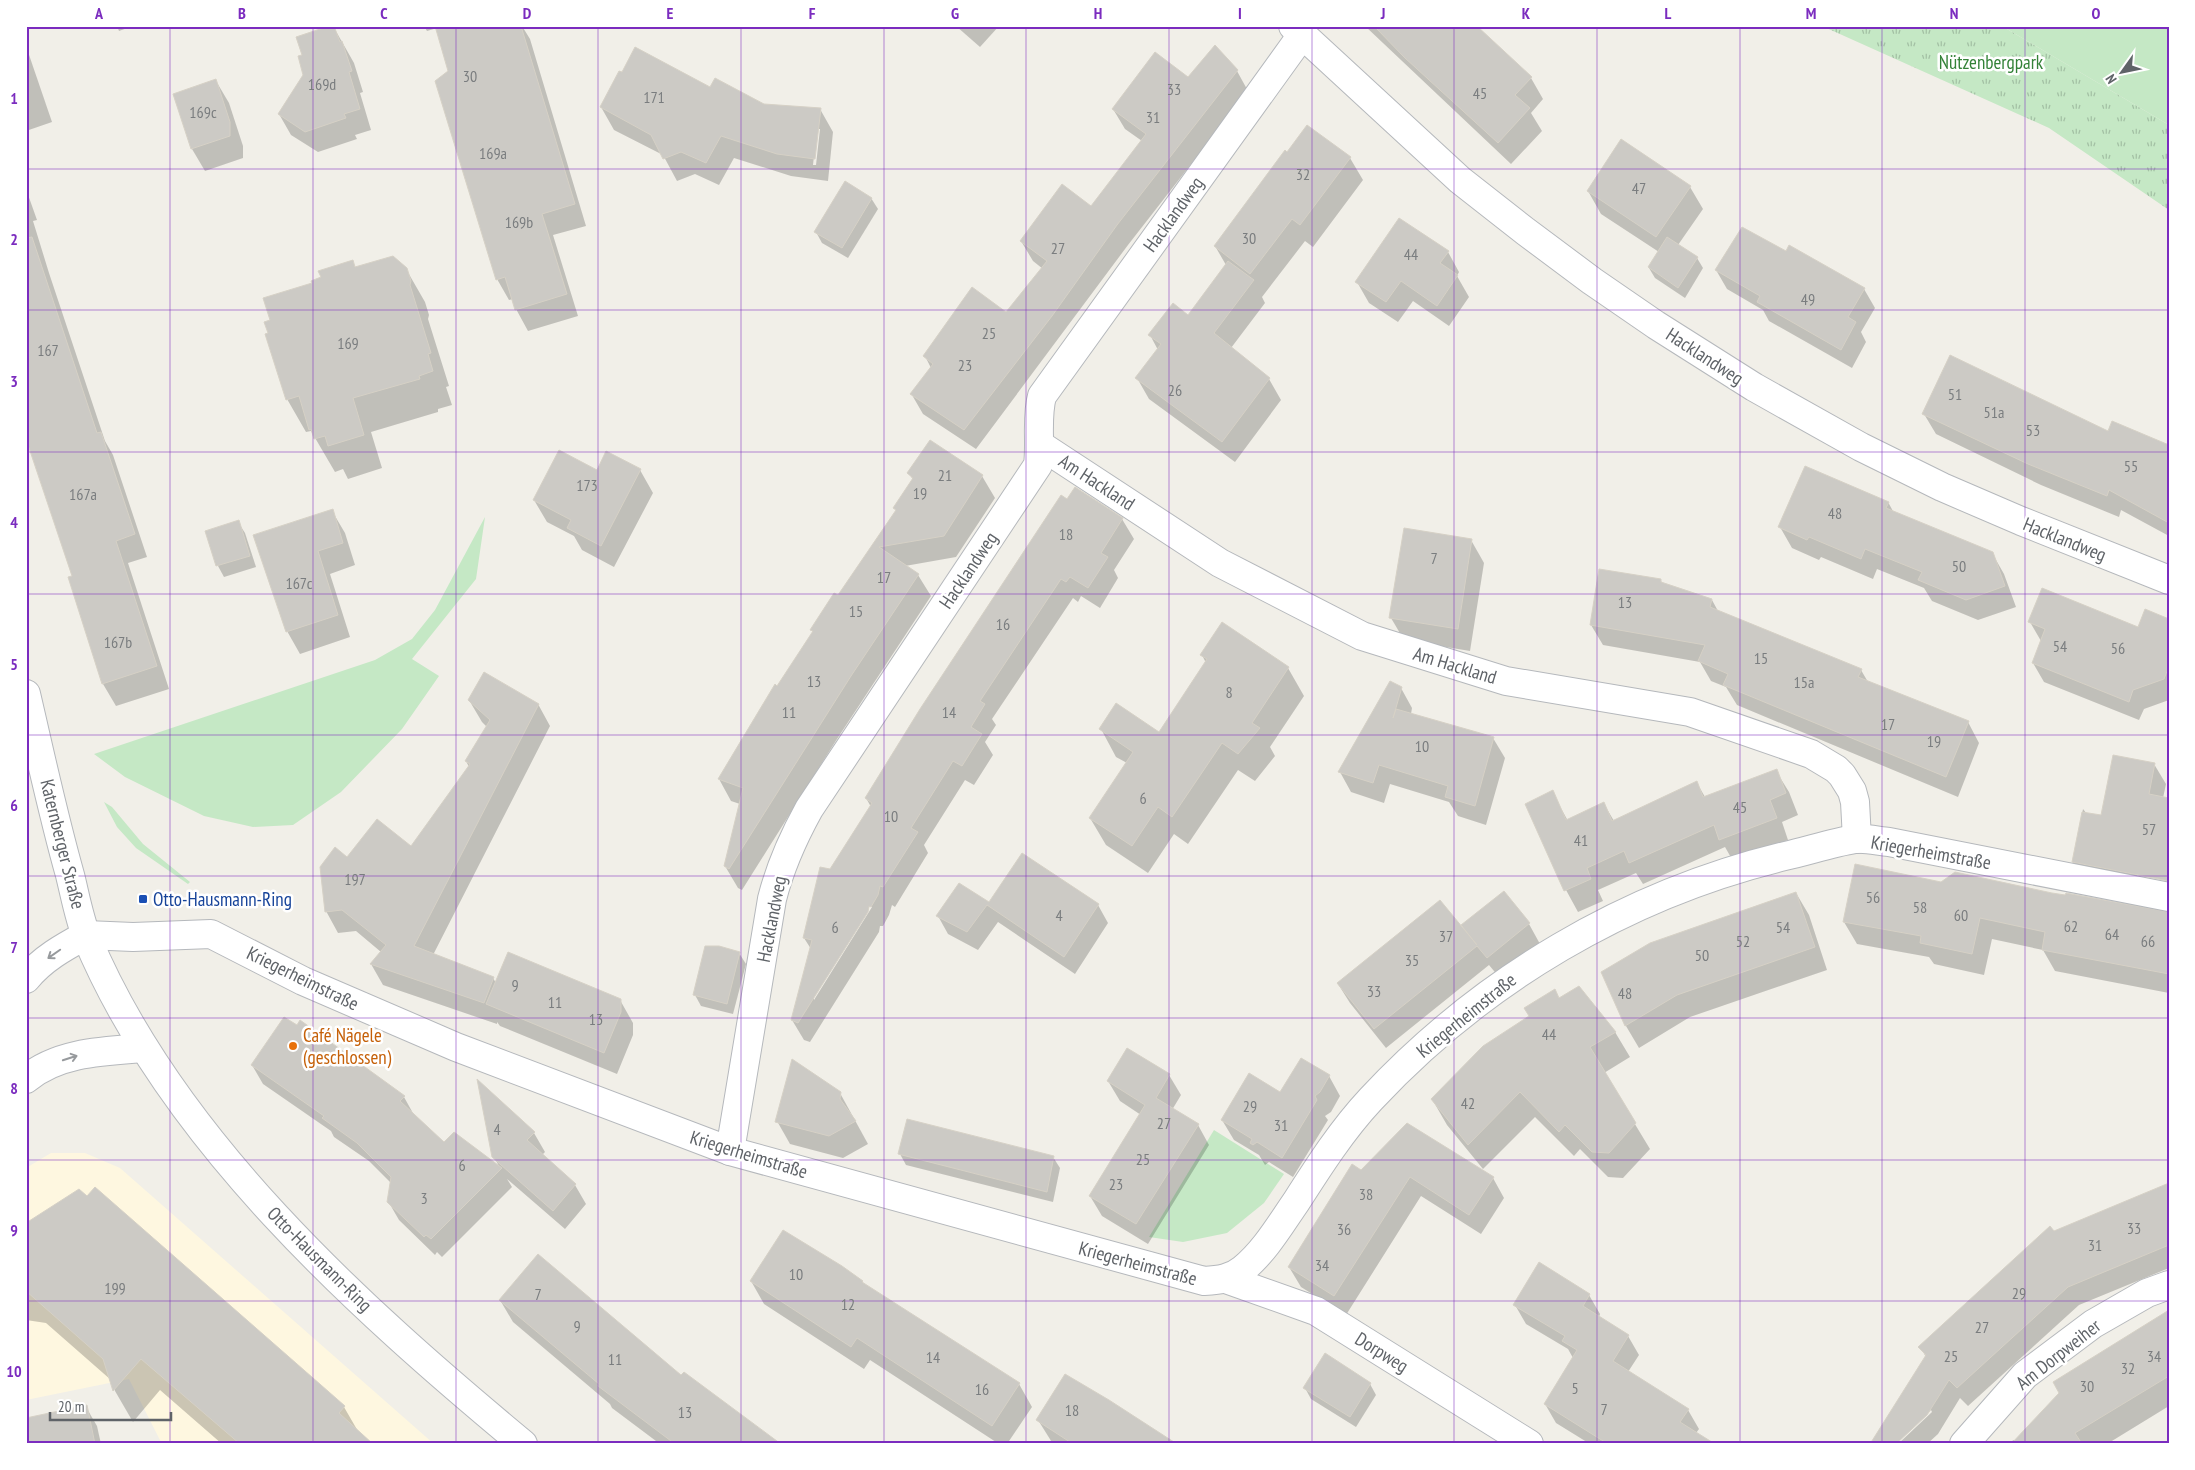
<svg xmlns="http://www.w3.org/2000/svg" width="2195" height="1470" font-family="'PT Sans Narrow',sans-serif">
<defs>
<pattern id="park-tufts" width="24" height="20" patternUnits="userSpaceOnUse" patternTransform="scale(1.25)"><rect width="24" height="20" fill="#c5e8c5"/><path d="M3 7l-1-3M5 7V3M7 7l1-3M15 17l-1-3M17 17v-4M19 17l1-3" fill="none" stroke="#a3c0a4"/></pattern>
</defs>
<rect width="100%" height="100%" fill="#f1efe8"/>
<polygon fill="#fef7e0" points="51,1153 85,1153 120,1168 434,1444 162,1444 129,1379 26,1400 26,1168"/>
<g fill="#c5e8c5">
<polygon points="2002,26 2169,26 2169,125"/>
<polygon points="485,517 476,579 412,659 439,676 402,729 341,792 293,825 253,827 204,816 125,777 94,754 375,660 412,639 435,610"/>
<polygon points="104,802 112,807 143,844 190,882 188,884 136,848 117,827"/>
<polygon points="1214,1130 1284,1174 1264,1203 1227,1233 1183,1242 1149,1237"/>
</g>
<polygon fill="url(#park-tufts)" points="1822,26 2002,26 2169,125 2169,210 2049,128"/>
<g fill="#0003" fill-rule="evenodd">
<polygon points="117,26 133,26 119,31"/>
<polygon points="333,26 354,63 363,92 360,93 371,130 355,135 357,139 318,152 291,135 279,114 305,76 304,55"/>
<polygon points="424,26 522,26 530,39 586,226 553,235 578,316 528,331 516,309 513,299 509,300 497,279 450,71 437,28 427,31"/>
<polygon points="956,26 999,26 980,47"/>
<polygon points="1365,26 1444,26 1531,78 1543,99 1531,113 1542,131 1511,164"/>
<polygon points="26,46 52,122 26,131"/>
<polygon points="1237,71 1248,91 1128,245 976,449 923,414 912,395 931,368 925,356 1006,314 1043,269 1033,261 1021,241 1091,207 1142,141 1125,129 1113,109 1188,78"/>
<polygon points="216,81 229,103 243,146 243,158 205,171 192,149"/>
<path d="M710,89L764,106L820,109L833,132L828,181L791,176L734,158L719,185L695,174L677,181L663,155L614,130L601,107ZM817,129H820L816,165H813Z"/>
<polygon points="1350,158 1363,180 1313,247 1305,241 1262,297 1265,303 1231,348 1269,379 1281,400 1235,462 1149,399 1137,378 1158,350 1150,335 1189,317 1226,265 1215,246"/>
<polygon points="1690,187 1703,209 1678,245 1697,258 1703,268 1685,298 1655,278 1649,268 1659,252 1601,214 1588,191"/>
<polygon points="26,189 37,220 33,221 49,273 105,441 113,455 147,557 128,563 169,689 116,706 103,684 73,577 26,435"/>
<polygon points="871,198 878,209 848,258 822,243 816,232"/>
<polygon points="1448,252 1459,272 1457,276 1469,297 1449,326 1413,301 1398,322 1369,303 1357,282"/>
<polygon points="1787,253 1864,289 1875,308 1861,332 1866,342 1852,368 1769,321 1763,310 1727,289 1716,270"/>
<polygon points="356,268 406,269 425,302 429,315 428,319 449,386 446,387 452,405 438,409 438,412 371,432 382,468 348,479 343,469 335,472 311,431 306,432 287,399 270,334 272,321 313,284"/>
<polygon points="1924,414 2109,433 2169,446 2169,536 2121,510 2119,517 2041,485 1936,434"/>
<polygon points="930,442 982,476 995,498 956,557 905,566 918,575 931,596 837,739 742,890 738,888 725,866 740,804 731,801 719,779 813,632 812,630 838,597 897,511 913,480 909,473"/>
<polygon points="640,470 653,493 614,567 582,550 574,536 547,522 534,500 597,472"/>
<path d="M1075,488L1122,519L1134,539L1114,570L1118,578L1100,608L1081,596L1078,602L1073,598L992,719L996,725L985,742L993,755L974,785L965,780L924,845L928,853L895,907L892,905L889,915L883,926H880L879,932L810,1042L804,1040L792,1020L811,949L804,938L831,871L871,807L866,798ZM870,906L872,907L814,1000V995Z"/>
<polygon points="1888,502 1894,513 1992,553 2004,574 2016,607 1978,620 1932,601 1924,588 1877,569 1873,579 1821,557 1819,560 1792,548 1780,527"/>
<polygon points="332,511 345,533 355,565 330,574 350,637 300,654 287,631"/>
<polygon points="238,522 245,533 256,567 224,577 218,566 206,532"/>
<polygon points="1471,540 1484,563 1470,651 1404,640 1391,618"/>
<polygon points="1660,580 1663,584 1712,600 1718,611 1861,670 1868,682 1968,722 1979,743 1958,797 1737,705 1726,687 1711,681 1700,662 1603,645 1591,625"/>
<polygon points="2169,620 2169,700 2144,709 2139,720 2044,682 2033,663 2041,641 2030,622 2138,628"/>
<polygon points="1222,624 1288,668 1304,696 1270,747 1275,756 1255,781 1238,770 1188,844 1174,834 1148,873 1106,845 1090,818 1127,763 1116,757 1101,729 1159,733 1206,663 1202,655"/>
<polygon points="1401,688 1412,708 1411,714 1493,738 1505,758 1486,825 1458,816 1449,802 1390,784 1384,803 1351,792 1340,772"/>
<polygon points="469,700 538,704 550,726 433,955 493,978 496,983 620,1000 633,1023 633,1035 617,1074 500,1026 497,1022 497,1024 383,985 371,964 381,952 356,931 338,933 326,911 347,859 411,848 469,767 466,761 487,727 482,722"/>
<polygon points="2154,764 2166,784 2163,798 2130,865 2149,894 2085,882 2073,862 2083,809 2099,829"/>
<polygon points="1776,771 1789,792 1798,815 1782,822 1788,840 1733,861 1725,847 1643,884 1636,873 1598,890 1603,901 1578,912 1566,890 1552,792 1568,821 1604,804 1614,821 1697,783 1705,797"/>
<polygon points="1941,883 2052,894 2169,913 2169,993 2055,971 2043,950 1992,939 1984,975 1934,964 1929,957 1857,944 1844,922"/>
<polygon points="1796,893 1809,915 1827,970 1690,1017 1639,1048 1626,1026 1603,973"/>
<polygon points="989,904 1098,905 1108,923 1075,974 998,922 978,950 948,934 938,916"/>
<polygon points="1529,924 1540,944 1499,977 1489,965 1386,1048 1350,1003 1338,984 1465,933 1463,926"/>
<polygon points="739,953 746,964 733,1014 701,1006 695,995"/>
<polygon points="1615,1032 1630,1057 1604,1073 1650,1149 1623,1178 1608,1177 1580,1149 1574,1156 1535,1117 1483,1169 1447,1125 1432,1099"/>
<polygon points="252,1065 404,1097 414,1115 444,1144 500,1168 494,1157 534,1133 545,1152 542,1155 575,1185 586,1204 565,1229 507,1179 512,1187 442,1257 437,1252 435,1255 399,1220 388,1201 391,1183 369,1161 334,1137 331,1131 263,1084"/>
<polygon points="1169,1075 1181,1095 1172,1110 1198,1125 1209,1145 1148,1244 1102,1216 1090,1196 1141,1115 1120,1101 1108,1081"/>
<polygon points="1329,1076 1340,1096 1331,1112 1325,1116 1328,1120 1293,1177 1269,1162 1265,1165 1259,1155 1234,1140 1222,1120 1281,1094"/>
<polygon points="840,1093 868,1144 843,1158 790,1144 777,1121"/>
<polygon points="900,1154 1053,1157 1060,1168 1053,1202 906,1165"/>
<polygon points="1361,1172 1493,1178 1504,1198 1481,1234 1421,1196 1346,1315 1301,1287 1289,1267"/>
<polygon points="2169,1184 2169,1268 2079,1305 1968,1406 1960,1398 1938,1434 1927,1444 1898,1444 1932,1412 1931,1410 1894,1444 1926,1357 1920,1347 2053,1232"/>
<polygon points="95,1189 344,1407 359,1433 370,1444 222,1444 160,1390 133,1422 115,1391 111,1380 46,1323 26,1320 26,1224 87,1198"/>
<polygon points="751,1281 862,1281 865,1286 1019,1384 1032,1407 1007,1444 999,1444 870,1360 864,1369 764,1304"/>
<polygon points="1589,1295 1600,1314 1599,1317 1628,1336 1639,1355 1628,1372 1688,1410 1699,1429 1696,1433 1713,1444 1590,1444 1556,1423 1545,1404 1573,1358 1568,1349 1526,1324 1515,1305"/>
<polygon points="500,1300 681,1377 779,1444 660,1444 612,1408 610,1404 513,1322"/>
<polygon points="2169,1312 2169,1406 2107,1444 2011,1444 2013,1440 2016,1441 2061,1393"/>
<polygon points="1370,1384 1376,1395 1356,1427 1311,1399 1305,1388"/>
<polygon points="86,1407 97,1426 101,1444 26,1444"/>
<polygon points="1038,1420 1175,1444 1053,1444"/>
</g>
<g fill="#cccac5" stroke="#d6d1c6">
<polygon points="329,26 334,26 340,42 342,41 352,71 349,72 360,109 344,114 346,118 305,132 278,114 303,75 298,56 302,55 296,37"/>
<polygon points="435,26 521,26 575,204 542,214 567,294 515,310 505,277 496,280 435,81 448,71"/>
<polygon points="1374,26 1477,26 1532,77 1515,95 1530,108 1498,143 1405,58"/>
<polygon points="1215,45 1238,70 1117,225 1052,316 964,430 910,394 933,364 923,356 972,287 1006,312 1047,261 1020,241 1062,184 1091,206 1146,134 1112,109 1155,52 1188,77"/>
<polygon points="635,47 710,87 715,78 764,104 821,108 815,159 777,154 721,136 706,163 681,152 663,159 651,135 600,107 619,71 622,72"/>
<polygon points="216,79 230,122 230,136 191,149 173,94"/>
<polygon points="1307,125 1351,157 1300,225 1292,219 1250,274 1214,246 1285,150 1287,152"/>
<polygon points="1621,139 1691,186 1656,237 1587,191"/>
<polygon points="845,181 872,198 842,248 814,232"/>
<polygon points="1399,218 1449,251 1440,263 1458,275 1437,306 1401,281 1386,302 1355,282"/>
<polygon points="1742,227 1786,251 1789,245 1865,288 1848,317 1856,322 1841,350 1757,302 1760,296 1715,270"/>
<polygon points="32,237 97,433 101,432 135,534 116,541 157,666 102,684 68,577 72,576 26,439 26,238"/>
<polygon points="1667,237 1698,257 1678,288 1648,267"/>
<polygon points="393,256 407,268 411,281 410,285 431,353 428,354 433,371 419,376 420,379 353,398 364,435 328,446 325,436 314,439 311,429 309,430 299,396 286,400 265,334 268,333 264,322 270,320 263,298 312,283 311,281 321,277 318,271 353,260 355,267"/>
<polygon points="1228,261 1254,280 1214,333 1270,378 1222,442 1135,378 1161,344 1148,335 1173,303 1188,315"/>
<polygon points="1950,355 2108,431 2112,421 2169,445 2169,523 2109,490 2107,496 2028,464 1922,414"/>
<polygon points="930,440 983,475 944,536 879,547 919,574 851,676 729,869 724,866 743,788 718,779 775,684 777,686 813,631 810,630 834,593 838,595 896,510 893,508 913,478 907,473"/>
<polygon points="559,450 597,470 606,451 641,469 601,546 567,528 571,520 533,500"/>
<polygon points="1805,466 1889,502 1886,508 1993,552 2005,586 1966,600 1918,580 1922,572 1865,549 1861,559 1809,537 1807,540 1778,527"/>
<polygon points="1075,487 1123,518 1101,553 1108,557 1088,588 1070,577 1066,582 1061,579 980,701 985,704 971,727 982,734 962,766 953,761 911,828 918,832 883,887 880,886 878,895 871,907 869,906 868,912 798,1023 791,1020 812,940 803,938 820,867 830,869 872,803 865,798 920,709 1061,495 1067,499"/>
<polygon points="333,509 343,543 318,551 338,615 286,632 253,535"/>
<polygon points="239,520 250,556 216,566 205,531"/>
<polygon points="1404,528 1472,539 1458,629 1389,618"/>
<polygon points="1599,569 1661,579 1661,582 1712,599 1710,607 1862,669 1858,677 1969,721 1946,777 1723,685 1728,674 1698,661 1705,645 1590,625"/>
<polygon points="2042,588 2138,627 2145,609 2169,619 2169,666 2164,679 2133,690 2129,702 2032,663 2045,629 2028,622"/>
<polygon points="1222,622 1289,667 1252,723 1260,728 1238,754 1222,743 1172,817 1158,807 1132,846 1089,818 1133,752 1099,729 1116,703 1159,732 1207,659 1200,655"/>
<polygon points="484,672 539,704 414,946 494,977 484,1003 370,964 386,945 342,910 325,912 320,867 335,847 347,857 377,819 411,846 470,764 465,761 490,720 468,700"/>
<polygon points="1390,681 1402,687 1393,718 1396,709 1494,737 1475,806 1445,797 1448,786 1379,765 1373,783 1338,772"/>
<polygon points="2113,755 2155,763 2149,794 2169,798 2169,881 2072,862 2082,812 2101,815"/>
<polygon points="1777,769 1786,793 1770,800 1777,818 1719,840 1714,825 1629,863 1624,851 1587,868 1591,879 1564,891 1525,804 1553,790 1566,820 1604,802 1612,821 1697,781 1703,797"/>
<polygon points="1022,853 1099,904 1064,957 987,905 967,932 936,916 959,883 989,902"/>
<polygon points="1855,864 1941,882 1955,872 2052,893 2065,895 2066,893 2169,912 2169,974 2042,950 2045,932 1980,918 1972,954 1920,943 1921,936 1843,922"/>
<polygon points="1504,891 1530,923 1487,958 1477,946 1374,1029 1337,983 1440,900 1477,945 1461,925"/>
<polygon points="1796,892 1815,947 1677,995 1625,1026 1601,972 1650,943"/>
<polygon points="705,946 719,946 740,952 727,1004 693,995"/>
<polygon points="508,952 621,999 621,1012 604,1053 486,1004"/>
<polygon points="1579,986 1616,1032 1590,1047 1636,1123 1609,1153 1592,1152 1565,1125 1559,1132 1520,1092 1468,1145 1431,1099 1483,1046 1529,1016 1524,1008 1555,989 1559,998"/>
<polygon points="284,1017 297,1025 300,1020 405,1096 400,1101 444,1142 454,1132 502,1168 431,1239 426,1235 424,1237 387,1202 391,1177 357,1143 322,1118 324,1116 251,1065"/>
<polygon points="1127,1048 1170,1074 1156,1098 1199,1124 1136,1224 1089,1196 1145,1105 1107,1081"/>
<polygon points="1301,1058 1330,1075 1320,1092 1315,1096 1317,1100 1282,1158 1257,1142 1253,1145 1250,1143 1252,1139 1221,1120 1249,1073 1280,1092"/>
<polygon points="792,1059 841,1092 840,1099 856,1121 829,1136 775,1122"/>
<polygon points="477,1079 535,1132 527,1140 576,1184 553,1211 492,1157"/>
<polygon points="907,1119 1054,1156 1047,1192 898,1154"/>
<polygon points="1407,1123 1494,1177 1469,1215 1410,1177 1334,1296 1288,1267 1352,1164 1361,1170"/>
<polygon points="2169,1183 2169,1245 2068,1287 1957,1388 1949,1380 1927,1415 1896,1444 1870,1444 1926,1355 1918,1347 2050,1226 2054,1231"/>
<polygon points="95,1187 345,1406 339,1413 373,1444 240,1444 141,1359 113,1391 103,1359 26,1291 26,1223 79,1189 87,1196"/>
<polygon points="783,1230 842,1266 863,1281 862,1282 1020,1383 992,1426 857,1338 851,1347 750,1281"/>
<polygon points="538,1254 681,1375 684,1372 781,1444 675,1444 598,1386 599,1384 499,1300"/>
<polygon points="1539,1262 1590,1294 1583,1306 1629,1335 1613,1361 1689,1409 1680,1422 1715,1444 1608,1444 1544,1404 1577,1350 1562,1341 1565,1336 1513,1305"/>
<polygon points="2169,1310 2169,1376 2075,1433 2082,1444 2011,1444 2059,1393 2053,1382"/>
<polygon points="1325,1353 1371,1383 1350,1417 1303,1388"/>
<polygon points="1065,1374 1109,1400 1177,1444 1073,1444 1036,1420"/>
<polygon points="87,1405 95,1444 26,1444 26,1418"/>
</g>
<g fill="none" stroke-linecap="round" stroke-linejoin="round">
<defs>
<g id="minor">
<polyline points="1293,26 1460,180 1525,231 1592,281 1656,325 1754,387 1861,447 1942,487 2021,521 2169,580"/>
<polyline points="1040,445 1220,563 1362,636 1506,681 1690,712 1811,754 1836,769 1842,775 1852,791 1855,802 1857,839"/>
<path d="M26,694C40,754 53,815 70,875C75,895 79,918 87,938C171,1139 358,1307 523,1444"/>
<path d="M86,935L133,937L211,934L303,981L456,1047L730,1151L1204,1281C1219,1280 1231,1279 1243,1269C1265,1251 1280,1225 1296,1202C1319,1166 1342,1130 1371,1099C1482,980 1627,894 1785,856C1808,851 1831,843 1855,839C1866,838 1878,841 1889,842L2169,897"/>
<path d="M26,979C42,959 64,947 86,935"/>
<path d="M26,1079C58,1052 104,1051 144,1048"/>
<path d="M730,1151L772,899C780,867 793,838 809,809L1038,465C1041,442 1036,418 1042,396L1302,35"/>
<polyline points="1226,1279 1316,1311 1529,1444"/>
<polyline points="1964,1444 2025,1375 2093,1324 2147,1293 2169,1285"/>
</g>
</defs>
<use href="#minor" stroke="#b5b8bc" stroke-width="30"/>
<use href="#minor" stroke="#fff" stroke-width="28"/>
</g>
<defs><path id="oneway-shaft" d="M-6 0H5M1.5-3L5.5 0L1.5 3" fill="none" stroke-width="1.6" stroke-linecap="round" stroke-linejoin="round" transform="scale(1.25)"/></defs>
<g stroke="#979a9d">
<use href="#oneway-shaft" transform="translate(54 954) rotate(145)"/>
<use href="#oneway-shaft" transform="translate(70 1058) rotate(-18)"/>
</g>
<path fill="none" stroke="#7b2cbf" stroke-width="1" stroke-opacity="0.55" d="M170,26V1444M313,26V1444M456,26V1444M598,26V1444M741,26V1444M884,26V1444M1026,26V1444M1169,26V1444M1312,26V1444M1454,26V1444M1597,26V1444M1740,26V1444M1882,26V1444M2025,26V1444M26,169H2169M26,310H2169M26,452H2169M26,594H2169M26,735H2169M26,876H2169M26,1018H2169M26,1160H2169M26,1301H2169"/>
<rect fill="#1a4fb4" stroke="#fff" stroke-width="2" x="138" y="894" width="10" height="10" rx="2.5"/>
<circle fill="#e8710a" stroke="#fff" stroke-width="2" cx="293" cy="1046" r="5"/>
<g text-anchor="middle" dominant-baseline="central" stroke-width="5" stroke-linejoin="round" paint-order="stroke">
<g font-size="16" fill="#7a7d7f">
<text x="470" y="76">30</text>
<text x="322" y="84">169d</text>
<text x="1174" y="89">33</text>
<text x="1480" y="93">45</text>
<text x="654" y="97">171</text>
<text x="203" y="112">169c</text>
<text x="1153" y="117">31</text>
<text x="493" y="153">169a</text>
<text x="1303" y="174">32</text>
<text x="1639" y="188">47</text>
<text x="519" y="222">169b</text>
<text x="1249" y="238">30</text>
<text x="1058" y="248">27</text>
<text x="1411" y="254">44</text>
<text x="1808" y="299">49</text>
<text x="989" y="333">25</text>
<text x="348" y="343">169</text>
<text x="48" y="350">167</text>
<text x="965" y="365">23</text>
<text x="1175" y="390">26</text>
<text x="1955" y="394">51</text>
<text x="1994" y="412">51a</text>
<text x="2033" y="430">53</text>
<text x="2131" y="466">55</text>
<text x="945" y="475">21</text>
<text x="587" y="485">173</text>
<text x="920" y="493">19</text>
<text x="83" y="494">167a</text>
<text x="1835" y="513">48</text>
<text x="1066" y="534">18</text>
<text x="1434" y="558">7</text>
<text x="1959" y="566">50</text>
<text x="884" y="577">17</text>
<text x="299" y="583">167c</text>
<text x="1625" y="602">13</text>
<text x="856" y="611">15</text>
<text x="1003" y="624">16</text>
<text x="118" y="642">167b</text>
<text x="2060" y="646">54</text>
<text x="2118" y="648">56</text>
<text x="1761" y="658">15</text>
<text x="814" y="681">13</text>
<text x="1804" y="682">15a</text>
<text x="1229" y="692">8</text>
<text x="789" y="712">11</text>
<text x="949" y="712">14</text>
<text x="1888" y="724">17</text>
<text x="1934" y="741">19</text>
<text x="1422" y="746">10</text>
<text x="1143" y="798">6</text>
<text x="1740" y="807">45</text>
<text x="891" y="816">10</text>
<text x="2149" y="829">57</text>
<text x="1581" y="840">41</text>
<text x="355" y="879">197</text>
<text x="1873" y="897">56</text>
<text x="1920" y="907">58</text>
<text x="1059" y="915">4</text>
<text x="1961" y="915">60</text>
<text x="2071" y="926">62</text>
<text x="835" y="927">6</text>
<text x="1783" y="927">54</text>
<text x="2112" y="934">64</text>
<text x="1446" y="936">37</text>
<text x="1743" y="941">52</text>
<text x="2148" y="941">66</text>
<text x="1702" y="955">50</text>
<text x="1412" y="960">35</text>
<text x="515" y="985">9</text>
<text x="1374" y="991">33</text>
<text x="1625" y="993">48</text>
<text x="555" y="1002">11</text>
<text x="596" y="1019">13</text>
<text x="1549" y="1034">44</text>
<text x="1468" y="1103">42</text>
<text x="1250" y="1106">29</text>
<text x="1164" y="1123">27</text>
<text x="1281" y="1125">31</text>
<text x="497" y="1129">4</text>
<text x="1143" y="1159">25</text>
<text x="462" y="1165">6</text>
<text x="1116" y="1184">23</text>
<text x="1366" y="1194">38</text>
<text x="424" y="1198">3</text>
<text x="2134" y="1228">33</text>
<text x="1344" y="1229">36</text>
<text x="2095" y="1245">31</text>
<text x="1322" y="1265">34</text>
<text x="796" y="1274">10</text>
<text x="115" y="1288">199</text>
<text x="2019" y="1293">29</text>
<text x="538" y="1294">7</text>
<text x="848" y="1304">12</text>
<text x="577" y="1326">9</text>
<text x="1982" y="1327">27</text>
<text x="1951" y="1356">25</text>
<text x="2154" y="1356">34</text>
<text x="933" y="1357">14</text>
<text x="615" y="1359">11</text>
<text x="2128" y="1368">32</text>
<text x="2087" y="1386">30</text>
<text x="1575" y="1388">5</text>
<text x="982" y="1389">16</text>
<text x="1604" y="1409">7</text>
<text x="1072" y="1410">18</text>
<text x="685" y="1412">13</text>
</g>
<g font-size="19" fill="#348238" stroke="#fff">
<text x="1991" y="62">Nützenbergpark</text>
</g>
<g font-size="19" fill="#5f6368" stroke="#fff">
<text transform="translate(1173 214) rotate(-54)">Hacklandweg</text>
<text transform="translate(1705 356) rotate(33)">Hacklandweg</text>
<text transform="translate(1097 482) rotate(33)">Am Hackland</text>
<text transform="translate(2065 539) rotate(22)">Hacklandweg</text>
<text transform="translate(968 570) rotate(-56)">Hacklandweg</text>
<text transform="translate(1455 665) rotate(17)">Am Hackland</text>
<text transform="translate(63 844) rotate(76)">Katernberger Straße</text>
<text transform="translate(1931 852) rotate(10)">Kriegerheimstraße</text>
<text transform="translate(771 919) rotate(-79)">Hacklandweg</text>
<text transform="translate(303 978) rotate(26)">Kriegerheimstraße</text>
<text transform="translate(1466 1015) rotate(-39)">Kriegerheimstraße</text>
<text transform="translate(749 1154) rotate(17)">Kriegerheimstraße</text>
<text transform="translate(320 1259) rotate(45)">Otto-Hausmann-Ring</text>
<text transform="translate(1138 1263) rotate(15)">Kriegerheimstraße</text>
<text transform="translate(1382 1352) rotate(32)">Dorpweg</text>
<text transform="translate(2058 1354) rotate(-38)">Am Dorpweiher</text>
</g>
<g font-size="19" fill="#164399" stroke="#fff" text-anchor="start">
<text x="153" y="899">Otto-Hausmann-Ring</text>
</g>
<g font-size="19" fill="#c56008" stroke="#fff" text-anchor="start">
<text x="303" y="1035">Café Nägele<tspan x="303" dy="22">(geschlossen)</tspan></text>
</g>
</g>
<rect width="2195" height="1470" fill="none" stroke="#ffffff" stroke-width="55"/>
<g transform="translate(2122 72) rotate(237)" stroke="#ffffff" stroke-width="4" paint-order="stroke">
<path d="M0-4L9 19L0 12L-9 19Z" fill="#5f6368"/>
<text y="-8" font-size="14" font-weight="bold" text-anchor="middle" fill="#5f6368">N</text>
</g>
<path d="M50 1412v8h121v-8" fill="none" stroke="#5f6368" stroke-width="2.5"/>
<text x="58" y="1412" font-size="15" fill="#5f6368" stroke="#ffffff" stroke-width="4" paint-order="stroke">20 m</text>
<rect x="28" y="28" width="2140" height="1414" fill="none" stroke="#7b2cbf" stroke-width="2"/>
<g font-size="16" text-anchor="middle" font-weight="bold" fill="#7b2cbf">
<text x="99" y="19">A</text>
<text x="242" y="19">B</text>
<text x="384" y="19">C</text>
<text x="527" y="19">D</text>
<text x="670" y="19">E</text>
<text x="812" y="19">F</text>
<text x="955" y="19">G</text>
<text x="1098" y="19">H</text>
<text x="1240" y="19">I</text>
<text x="1383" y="19">J</text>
<text x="1526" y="19">K</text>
<text x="1668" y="19">L</text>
<text x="1811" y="19">M</text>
<text x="1954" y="19">N</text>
<text x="2096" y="19">O</text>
<text x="14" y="104">1</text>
<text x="14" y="245">2</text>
<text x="14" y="387">3</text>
<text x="14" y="528">4</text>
<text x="14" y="670">5</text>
<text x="14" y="811">6</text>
<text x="14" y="953">7</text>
<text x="14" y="1094">8</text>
<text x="14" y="1236">9</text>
<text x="14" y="1377">10</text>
</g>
</svg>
